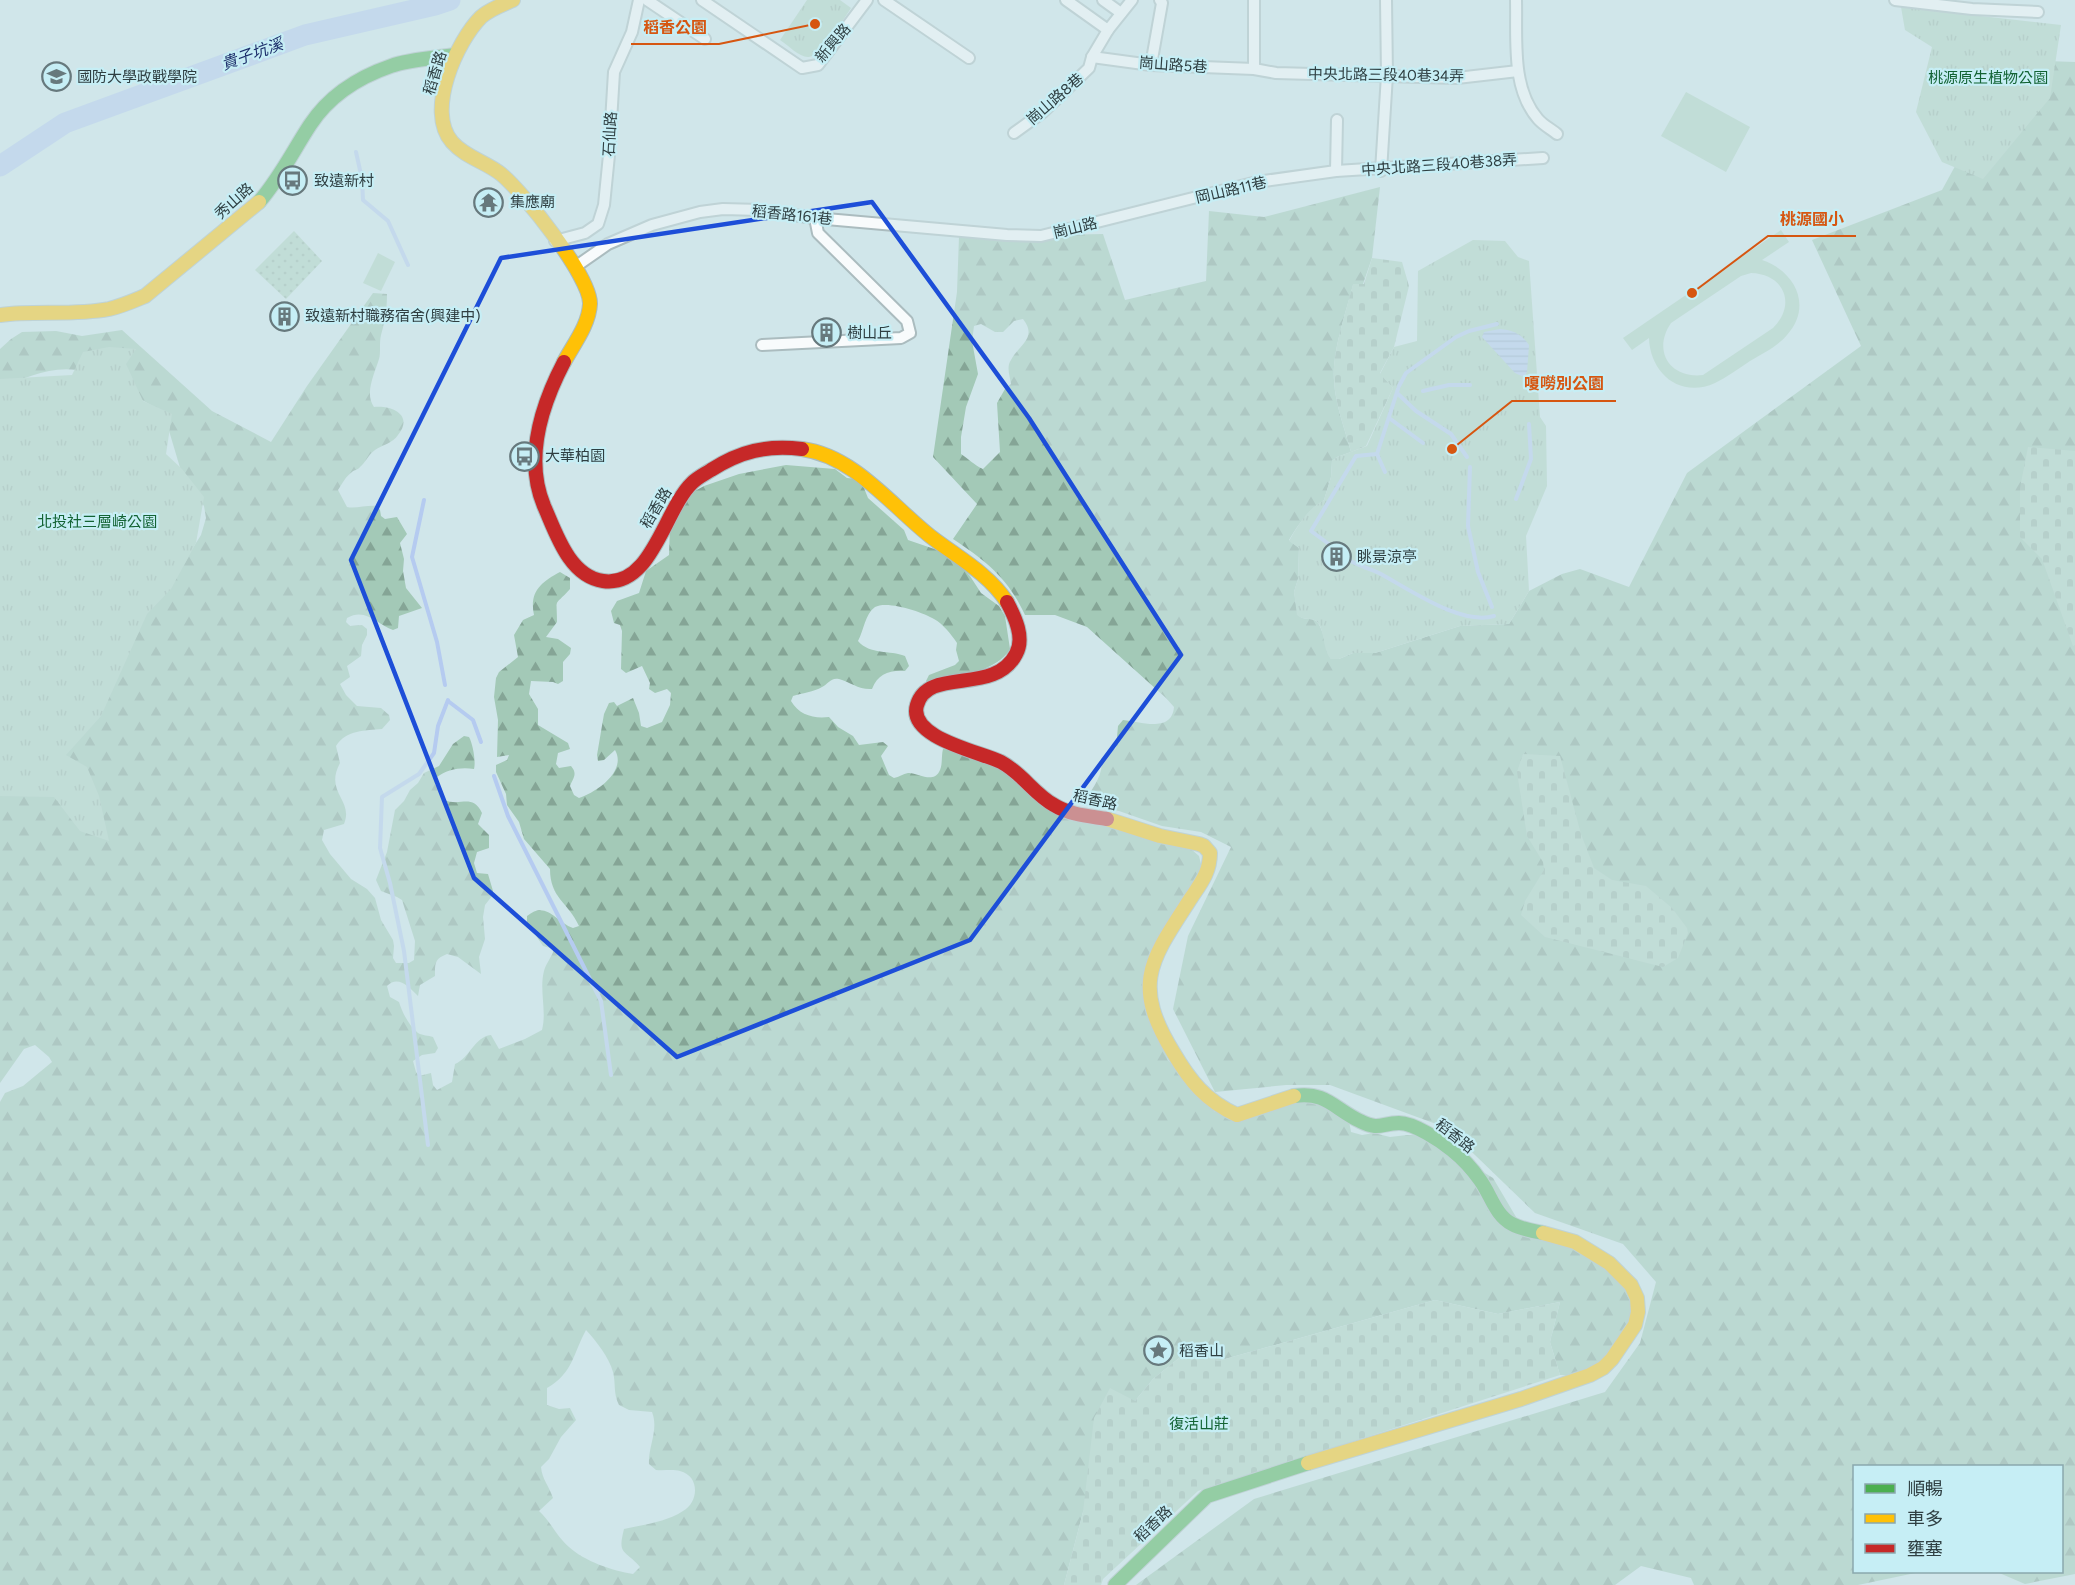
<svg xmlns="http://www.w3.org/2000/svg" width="2075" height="1585" font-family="Figtree,'Noto Sans TC',sans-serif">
<defs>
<pattern id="grass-dots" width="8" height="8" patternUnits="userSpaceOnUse" patternTransform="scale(1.5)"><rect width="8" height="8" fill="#b0d2c1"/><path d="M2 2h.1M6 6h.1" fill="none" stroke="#98b5a7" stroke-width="1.8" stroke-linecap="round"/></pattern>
<pattern id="forest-firs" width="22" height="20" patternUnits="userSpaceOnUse" patternTransform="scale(1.5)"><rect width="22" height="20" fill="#a3c9b7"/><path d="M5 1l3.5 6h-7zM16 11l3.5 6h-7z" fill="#85a596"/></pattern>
<pattern id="cemetery-stones" width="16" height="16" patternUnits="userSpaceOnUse" patternTransform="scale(1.5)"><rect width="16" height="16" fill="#b0d2c1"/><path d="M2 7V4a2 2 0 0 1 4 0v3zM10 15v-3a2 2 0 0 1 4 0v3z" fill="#98b5a7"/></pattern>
<pattern id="park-tufts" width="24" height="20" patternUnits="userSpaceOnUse" patternTransform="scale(1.5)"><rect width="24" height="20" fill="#b0d2c1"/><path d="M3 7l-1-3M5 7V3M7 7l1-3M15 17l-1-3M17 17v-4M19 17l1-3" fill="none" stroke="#98b5a7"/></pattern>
<pattern id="water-rules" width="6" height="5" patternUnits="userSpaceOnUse" patternTransform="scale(1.5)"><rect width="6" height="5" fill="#b5cbf0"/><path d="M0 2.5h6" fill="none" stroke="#9cafcf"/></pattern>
</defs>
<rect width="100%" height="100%" fill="#d0e6ea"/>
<polygon fill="url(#grass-dots)" points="294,231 322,261 286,299 255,270"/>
<g fill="url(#forest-firs)" fill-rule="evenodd">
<path d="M2013,60L2075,62V1574L2025,1584L1997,1572H2062V1466H1854V1572H1920L1858,1585H1694L1691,1578L1641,1566L1615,1585H1136L1254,1499L1605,1392L1640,1343L1656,1282L1623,1244L1535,1213L1447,1128L1330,1085H1286L1215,1092L1173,1009L1188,936L1231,847L1201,832L1162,826L1119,811L1082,805C1090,791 1105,775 1101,759L1116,748L1118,726L1123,720C1141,722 1172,733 1174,707L1166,698L1087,627L1055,615H1025C1008,578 986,561 953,539L977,504L933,457L957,292L959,237L1103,234L1125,300L1206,281L1209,211L1264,217L1380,187L1372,258L1363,284L1353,285C1346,312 1332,352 1334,380C1335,404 1345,429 1351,452L1337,457L1332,461L1331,477L1324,500C1308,510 1298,525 1289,540L1299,548L1298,579L1294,592L1298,615C1304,621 1310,617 1316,621C1322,625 1328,651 1331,659H1339L1353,653H1375L1460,626L1509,624L1529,591L1562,574L1580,569L1629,587L1687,473L1861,346L1812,240L1942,190ZM1023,319C1038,338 1019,345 1011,360C1006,367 1010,376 1011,384L1005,389L997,403L1000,452L983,469C974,465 969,459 961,454V437L966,407L978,374L972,341L974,326L981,324L995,332H1003L1014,321Z"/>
<path d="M373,293L387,294C387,309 385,321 381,335C379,343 381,352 379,359C375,373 364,393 374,407C392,405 414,415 398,435C393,443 382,445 375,450C368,455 366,462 360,467C358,470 354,470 352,472C346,476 342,484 338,490L347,507C355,509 367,505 377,506L380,510L381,516L385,519L397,517L407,534L400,543L404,559L403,571L406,588L422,608L399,616L398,628L393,630C378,625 366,607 347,618L346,622L350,626L362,625L367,629V635L362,645L361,656L347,666L350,677L340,684L346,695L357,706L381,708L389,715L390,720L382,729C365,731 347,729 336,746L340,763C324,793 354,799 344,824L324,830L322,840L330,854L351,879L367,889L375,898L381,920L393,940L394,946L393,958L396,963H409L414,960L415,941L402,900L397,897L381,891L376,880L387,852L395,810L404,801L410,790L418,783L424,773L439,766L453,744L464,736L469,737C473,744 476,762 474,769C461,767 447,769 436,778L435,784L444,800C461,807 472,793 482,813L478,824L489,835V848L477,852L474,863L477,873L488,874L493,891L492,896L485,905L483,917L485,939L479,957L481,974L458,957L447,954C434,959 435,964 435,976L420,985L418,996C409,987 398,975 387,986L390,997L399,1002C402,1012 409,1026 418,1033C423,1036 428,1035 433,1037L438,1048L435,1053L422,1055L413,1061L416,1072L419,1076L431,1073L433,1085L437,1090L452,1082L455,1064C470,1058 474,1037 491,1035L499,1049L525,1039L542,1030C547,1011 539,990 544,971C546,963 552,957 554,949L543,946L527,922V916C546,900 555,921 573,928L579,926C568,902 550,898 550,869L524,839L519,822L507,805L506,794L496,772V765L507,760L509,755L497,757L498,720L494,697L496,678L499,672L518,657L514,635L523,620L534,615C529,592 541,582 560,572L570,578V589C553,608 557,596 557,622L546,637L558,639L571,648L570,654L563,662V681L558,684L553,682L531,681L529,694L538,709V725L568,743L570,749L558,753L556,764L559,768L571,766C578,774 573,778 570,786L574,795L579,798C597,792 627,771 615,750L604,760L598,761L597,755L604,714L609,703L614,702L617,706L633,698L639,713L641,726L647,728L662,722L670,705L671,693L667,689L655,693L649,689L650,683L642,666L626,673L621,669L622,631L620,625L614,623L611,611L617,601L639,593L646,571L669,555L670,525L693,492L704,486L739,474L786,465L835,469L847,478L858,479L862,483L868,498L904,530L908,540L949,554L970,576L981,593L999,606L1005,616L1010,649C998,671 953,678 930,686L926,681L929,675L955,665L959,661L956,650L957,643C951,634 943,624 934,619C923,612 887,600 875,607C865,614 864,630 858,641C870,655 890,650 905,656L909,666L905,671C889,670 878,674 872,689C859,690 850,682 839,679C831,677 828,684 822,687C814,692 802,693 793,696L791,701C799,715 814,719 829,717L838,727L853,736L859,745L883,742L888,746L881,756L889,775L894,778C899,777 903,774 908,773C917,772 932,784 939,772C943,766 941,756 943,749C971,751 1016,773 1031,797L1037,796L1191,849L1199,856L1202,868L1151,964L1150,1015L1168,1060L1215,1112L1304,1092L1349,1121L1351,1132L1362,1135L1374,1133L1390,1137L1407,1135L1424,1136L1493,1178L1519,1222L1568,1244L1625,1276C1628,1290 1634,1309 1629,1323C1624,1338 1600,1366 1588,1376L1560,1375L1550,1342L1560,1302L1498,1314L1435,1300L1218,1361L1189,1350L1153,1379L1135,1401L1083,1512L1064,1585H0V1102L5,1093L23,1086L52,1062L49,1057L35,1045L24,1049L0,1083V583L184,562L201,535L206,518L204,506L184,481L167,424L156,408L140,399L77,370C50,366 24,378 0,389V349L11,339L22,332L56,331L82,336L122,330L212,411L271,442L307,386ZM586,1330C596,1341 609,1357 613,1372C616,1384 613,1393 619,1405L629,1410L652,1412C659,1430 648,1446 649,1464L656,1470C663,1471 673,1469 680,1471C700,1476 699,1502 683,1511C666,1522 643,1525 624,1529C617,1556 625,1549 640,1567L633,1574C613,1571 584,1561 569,1547C557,1537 551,1522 539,1511L553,1498C549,1486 542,1479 541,1467L549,1459L561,1437L576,1420L570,1408L559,1409L547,1405V1388C573,1373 573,1354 586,1330Z"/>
</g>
<g fill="url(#cemetery-stones)">
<path d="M1372,258L1402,262L1409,286L1394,347L1380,373L1393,388L1366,446L1351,452C1345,429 1335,404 1334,380C1332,352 1346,312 1353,284H1364Z"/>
<polygon points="2028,447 2075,451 2075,645 2073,646 2042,559 2020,537 2020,488"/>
<polygon points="1523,754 1560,756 1581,834 1594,868 1612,880 1646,886 1672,908 1687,928 1688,933 1678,958 1663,967 1545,937 1521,915 1525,901 1544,870 1543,862 1527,836 1517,772"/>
<polygon points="1435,1300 1498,1314 1560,1302 1550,1342 1560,1375 1198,1491 1103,1579 1101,1585 1064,1585 1083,1512 1094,1418 1110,1388 1135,1401 1153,1379 1189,1350 1218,1361"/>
</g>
<g fill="url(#park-tufts)">
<path d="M807,0H840L851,8C844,18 821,58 808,57C799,57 788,45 780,40Z"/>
<polygon points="1901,7 2061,25 2050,98 1983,179 1942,162 1916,112 1932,47 1905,30"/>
<path d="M1473,240L1505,241L1518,257L1529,261L1540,417L1546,426L1547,486L1526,536L1529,591L1509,624L1460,626L1375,653H1353L1339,659H1331C1322,649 1325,627 1316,621C1310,617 1304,621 1297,615L1294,592L1298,579L1299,548L1289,541C1298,525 1307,510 1324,500L1331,477L1332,461L1337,457L1367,446L1393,388L1380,374L1394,347L1417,341L1418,271Z"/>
<polygon points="109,347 136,349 126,364 143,401 172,414 166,454 182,469 204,497 196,543 171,589 147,614 101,716 66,755 87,767 99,796 109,841 80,831 54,797 0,796 0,379 72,375 83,352"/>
</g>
<g fill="#b0d2c1" fill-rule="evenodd">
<polygon points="1686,92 1750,127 1726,172 1661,136"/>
<path d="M1781,230L1789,242L1762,260C1795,271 1813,306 1787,335C1778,346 1762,354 1750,361C1738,369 1727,377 1715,383C1680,399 1650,373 1649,338L1632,350L1623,338ZM1751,273C1784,274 1797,304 1773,328L1703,375C1670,379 1652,351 1671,323L1741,276Z"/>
<polygon points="378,253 395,262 381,291 363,283"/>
</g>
<path fill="url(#water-rules)" d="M1500,329C1512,330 1522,334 1529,345L1527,372L1524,377L1515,373L1482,337L1484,332Z"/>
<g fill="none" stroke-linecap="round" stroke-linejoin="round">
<g stroke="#b5cbf0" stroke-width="4">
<polyline points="356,152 362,179 363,200 388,221 408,265"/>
<polyline points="1399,386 1406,373 1456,337 1469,331 1497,324"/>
<polyline points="1423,391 1449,385 1470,385"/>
<polyline points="1397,393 1416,411 1451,434 1467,457"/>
<polyline points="1389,418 1423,443"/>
<polyline points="1377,454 1385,472"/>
<polyline points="1470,467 1468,526 1478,572 1492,607"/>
<polyline points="1516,499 1531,459 1529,424"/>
<polyline points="424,500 412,557 437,642 445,685"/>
<polyline points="1337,550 1311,531 1356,456 1377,454 1398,389"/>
<path d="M1342,555C1353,565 1367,567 1379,573C1409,589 1461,626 1494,616"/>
<polyline points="448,701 473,720 481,742"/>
<polyline points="494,776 508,816 601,1001 611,1075"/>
<polyline points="428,1145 404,951 390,883 380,848 382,797 419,774 434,753 438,726 448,700"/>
</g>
<polyline stroke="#b5cbf0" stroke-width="21" points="0,166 65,123 305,35 435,5 450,0"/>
<defs>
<g id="street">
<polyline points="647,0 705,39"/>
<polyline points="702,0 802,68 818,65 867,0"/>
<polyline points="884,0 969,58"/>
<polyline points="1066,0 1108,30"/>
<polyline points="1103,0 1121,13"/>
<path d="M1516,0C1517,39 1511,88 1538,119C1543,125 1551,129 1557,134"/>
<polyline points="1895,0 1972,9 2038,12"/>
<polyline points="1092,57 1151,65 1254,69 1276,73 1457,78 1518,71"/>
<polyline points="1151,65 1162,3 1160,0"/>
<polyline points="1254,69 1254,0"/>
<polyline points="1014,133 1043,112 1089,68 1092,57 1108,30 1132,0"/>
<polyline points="1336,171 1337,120"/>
<polyline points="1381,171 1387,75 1386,0"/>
<polyline points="555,241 585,233 598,224 604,205 609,155 614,72 632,32 639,0"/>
<polyline points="575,267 608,244 652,225 700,212 723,209 760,210 815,218 1007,235 1041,236 1257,182 1336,171 1543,158"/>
<polyline points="762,345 901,338 910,333 907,321 818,233 815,218"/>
</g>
<g id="fast">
<path d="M259,202C280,178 293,151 310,125C329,96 359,77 391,66C410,59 435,58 455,55"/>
<path d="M1294,1096C1326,1091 1334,1109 1360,1121C1380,1131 1381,1123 1399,1123C1414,1123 1441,1141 1452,1150C1462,1158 1473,1170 1480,1180C1491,1195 1495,1215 1512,1224C1521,1229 1533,1231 1543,1233"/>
<polyline points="1115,1585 1207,1496 1308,1463"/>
</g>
<g id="slow">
<path d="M513,0C502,5 490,9 481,17C457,41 425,111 452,142C465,157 486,162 501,174C523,192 591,277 590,304C589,325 573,345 564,362"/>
<path d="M0,315C36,310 73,316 109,309C122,306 133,301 145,296L259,202"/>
<path d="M802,449C854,456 891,505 930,536C957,557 988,573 1007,602"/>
<path d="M1107,819L1160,836L1199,844L1204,846L1210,853C1210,872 1201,883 1191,898C1151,960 1131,983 1173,1052C1190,1081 1206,1101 1237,1115L1294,1096"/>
<polyline points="1308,1463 1521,1399 1590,1375 1603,1368 1612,1359 1635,1325 1638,1312 1637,1298 1631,1285 1609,1263 1575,1242 1543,1233"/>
</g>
<g id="jam">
<path d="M564,362C541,406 524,458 544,506C556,533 569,576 603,581C652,588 664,510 692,483C698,477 705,474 711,470C741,451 766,445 802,449"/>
<path d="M1007,602C1015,617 1025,638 1016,654C995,696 928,666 917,705C907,738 981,752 1001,762C1022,773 1034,794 1054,805C1070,815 1089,816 1107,819"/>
</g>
</defs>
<use href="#street" stroke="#abbcbf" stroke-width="14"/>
<use href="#fast" stroke="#abbcbf" stroke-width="16"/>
<use href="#slow" stroke="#abbcbf" stroke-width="16"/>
<use href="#jam" stroke="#abbcbf" stroke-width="16"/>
<use href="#street" stroke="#f8fbfc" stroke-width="10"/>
<use href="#fast" stroke="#4caf50" stroke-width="14"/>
<use href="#slow" stroke="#ffc107" stroke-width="14"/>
<use href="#jam" stroke="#c62828" stroke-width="14"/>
</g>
<path d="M0 0H2075V1585H0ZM872,202L1029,418L1181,655L970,940L677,1057L474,878L351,560L501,258Z" fill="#d0e6ea" fill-opacity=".55" fill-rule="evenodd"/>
<path fill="none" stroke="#1d4ed8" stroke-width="4.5" stroke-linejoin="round" d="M872,202L1029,418L1181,655L970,940L677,1057L474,878L351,560L501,258Z"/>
<defs>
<symbol id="university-ring" viewBox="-11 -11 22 22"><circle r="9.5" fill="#c6eef5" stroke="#67797d" stroke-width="1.5"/><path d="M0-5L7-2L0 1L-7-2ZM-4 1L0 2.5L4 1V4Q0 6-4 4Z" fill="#67797d"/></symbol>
<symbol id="bus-ring" viewBox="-11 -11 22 22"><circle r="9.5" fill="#c6eef5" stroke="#67797d" stroke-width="1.5"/><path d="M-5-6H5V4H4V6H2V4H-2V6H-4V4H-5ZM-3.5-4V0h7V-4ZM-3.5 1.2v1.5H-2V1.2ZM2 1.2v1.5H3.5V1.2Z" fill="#67797d"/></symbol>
<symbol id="temple-ring" viewBox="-11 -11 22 22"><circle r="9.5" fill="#c6eef5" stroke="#67797d" stroke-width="1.5"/><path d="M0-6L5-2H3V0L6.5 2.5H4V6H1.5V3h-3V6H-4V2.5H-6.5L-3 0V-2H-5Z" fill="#67797d"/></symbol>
<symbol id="building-ring" viewBox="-11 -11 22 22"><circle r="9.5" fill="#c6eef5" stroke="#67797d" stroke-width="1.5"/><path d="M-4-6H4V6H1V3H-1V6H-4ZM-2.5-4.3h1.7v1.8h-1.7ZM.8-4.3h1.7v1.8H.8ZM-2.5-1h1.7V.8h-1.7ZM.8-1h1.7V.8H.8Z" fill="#67797d"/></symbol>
<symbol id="sight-ring" viewBox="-11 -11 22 22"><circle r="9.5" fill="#c6eef5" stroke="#67797d" stroke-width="1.5"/><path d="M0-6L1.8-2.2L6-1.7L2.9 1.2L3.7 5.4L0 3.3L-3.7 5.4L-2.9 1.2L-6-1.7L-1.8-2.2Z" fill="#67797d"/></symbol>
</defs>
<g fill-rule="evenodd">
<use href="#university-ring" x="40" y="60" width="33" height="33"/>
<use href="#bus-ring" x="276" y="164" width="33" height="33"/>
<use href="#temple-ring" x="472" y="186" width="33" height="33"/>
<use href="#building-ring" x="268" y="300" width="33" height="33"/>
<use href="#building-ring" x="810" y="316" width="33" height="33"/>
<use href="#bus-ring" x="508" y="440" width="33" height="33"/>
<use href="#building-ring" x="1320" y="540" width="33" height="33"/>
<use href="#sight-ring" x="1142" y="1334" width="33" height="33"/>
</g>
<g text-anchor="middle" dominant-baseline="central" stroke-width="4.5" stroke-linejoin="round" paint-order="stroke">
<g font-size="15" fill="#2f3f42" stroke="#c6eef5">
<text transform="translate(833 43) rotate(-50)">新興路</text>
<text transform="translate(1173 65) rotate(4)">崗山路5巷</text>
<text transform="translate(435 73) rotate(-73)">稻香路</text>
<text transform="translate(1386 75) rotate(1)">中央北路三段40巷34弄</text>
<text transform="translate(1055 99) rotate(-41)">崗山路8巷</text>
<text transform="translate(610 134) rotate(-87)">石仙路</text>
<text transform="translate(1439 165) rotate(-4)">中央北路三段40巷38弄</text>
<text transform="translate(1231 190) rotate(-13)">岡山路11巷</text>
<text transform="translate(234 201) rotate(-42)">秀山路</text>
<text transform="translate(792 215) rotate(6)">稻香路161巷</text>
<text transform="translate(1075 228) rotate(-14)">崗山路</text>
<text transform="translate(656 508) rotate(-59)">稻香路</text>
<text transform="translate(1095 800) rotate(13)">稻香路</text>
<text transform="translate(1455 1136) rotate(38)">稻香路</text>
<text transform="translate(1153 1524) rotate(-43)">稻香路</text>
</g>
<g font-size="15" fill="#2f3f42" stroke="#c6eef5" text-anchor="start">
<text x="77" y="77">國防大學政戰學院</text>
<text x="314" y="181">致遠新村</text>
<text x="510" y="202">集應廟</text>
<text x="305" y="316">致遠新村職務宿舍(興建中)</text>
<text x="847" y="333">樹山丘</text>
<text x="545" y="456">大華柏園</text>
<text x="1357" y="557">眺景涼亭</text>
<text x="1179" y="1351">稻香山</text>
</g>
<g font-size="15" fill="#136334" stroke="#c6eef5">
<text x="1988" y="78">桃源原生植物公園</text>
<text x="97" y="522">北投社三層崎公園</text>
<text x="1199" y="1424">復活山莊</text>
</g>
<g font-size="16" font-style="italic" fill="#1d2f6b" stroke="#c6eef5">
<text transform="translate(252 54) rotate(-20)">貴子坑溪</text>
</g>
</g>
<path fill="none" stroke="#d65611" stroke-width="2" d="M815 24L719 44H631M1692 293L1768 236H1856M1452 449L1512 401H1616"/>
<g fill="#d65611" stroke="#c6eef5" stroke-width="2">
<circle cx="815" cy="24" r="6"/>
<circle cx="1692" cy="293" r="6"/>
<circle cx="1452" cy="449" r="6"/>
</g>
<g font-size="16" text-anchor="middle" font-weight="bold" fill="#d65611" stroke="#c6eef5" stroke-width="4.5" stroke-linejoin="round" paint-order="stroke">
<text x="675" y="33">稻香公園</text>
<text x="1812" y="225">桃源國小</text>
<text x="1564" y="389">嗄嘮別公園</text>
</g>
<rect x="1853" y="1465" width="210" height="108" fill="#c6eef5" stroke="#8aa8ad" stroke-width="1.5"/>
<rect x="1865" y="1484" width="30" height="9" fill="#4caf50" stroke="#8aa8ad" stroke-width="1.5"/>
<text x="1907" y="1495" font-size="18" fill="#2f3f42">順暢</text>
<rect x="1865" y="1514" width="30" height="9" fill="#ffc107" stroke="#8aa8ad" stroke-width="1.5"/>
<text x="1907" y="1525" font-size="18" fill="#2f3f42">車多</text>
<rect x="1865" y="1544" width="30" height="9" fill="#c62828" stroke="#8aa8ad" stroke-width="1.5"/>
<text x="1907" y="1555" font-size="18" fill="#2f3f42">壅塞</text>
</svg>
